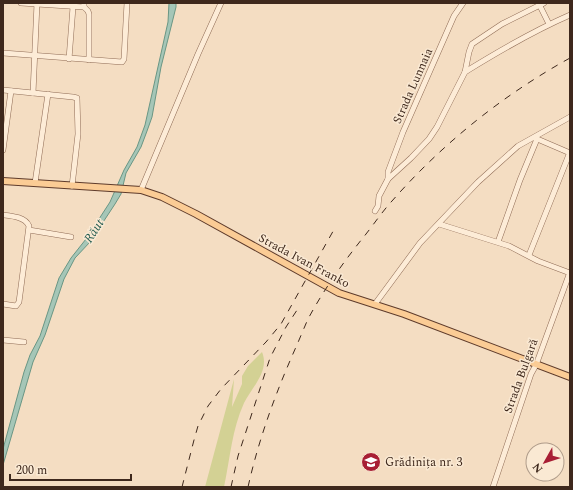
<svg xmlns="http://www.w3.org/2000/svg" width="573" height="490" font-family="Spectral,serif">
<rect width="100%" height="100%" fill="#f4ddc2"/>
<path fill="#d3d194" d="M262,352C270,371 252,387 244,403C232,429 230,459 224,487H205L234,379L232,407L242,384V376L248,366Z"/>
<polygon fill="#a5c6b7" stroke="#6a9684" points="169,3 176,3 176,7 161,67 152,117 147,131 141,147 126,173 121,194 115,204 90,242 75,258 64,279 45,335 33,362 3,465 3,449 24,372 30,355 40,336 59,278 71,258 86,239 110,202 124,170 137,147 145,125 168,22"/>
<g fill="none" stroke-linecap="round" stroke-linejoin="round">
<defs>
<g id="minor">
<polyline points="21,3 84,7"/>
<polyline points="84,3 84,7 88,11 89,14 89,60"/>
<polyline points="539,4 549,24"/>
<polyline points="3,53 122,62 124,59 127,3"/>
<polyline points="69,59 73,7"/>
<path d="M465,72C499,51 533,31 570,15"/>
<polyline points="3,90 73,97 77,98 78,134 72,186"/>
<polyline points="33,93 37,3"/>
<polyline points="535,138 570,153"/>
<polyline points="3,150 11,91"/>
<polyline points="388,179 388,172 403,132 454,16 463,3"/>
<polyline points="35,183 48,94"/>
<polyline points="141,190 198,54 221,3"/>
<polyline points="375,211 378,206 379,196 388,179 411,158 429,139 437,127 465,72 469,52 472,44 502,24 544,3"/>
<path d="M3,215C12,216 25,217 29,226L19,302L16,306L3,304"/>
<polyline points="439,224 509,246 538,261 570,273"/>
<polyline points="29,230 71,237"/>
<polyline points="498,242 520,180 537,139"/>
<polyline points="529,255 570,152"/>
<polyline points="375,304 420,243 478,182 518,146 570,117"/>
<polyline points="3,340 24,342"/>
<polyline points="493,487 531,374 536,365 570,272"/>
</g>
<polyline id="major" points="3,181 141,190 162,197 196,214 339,293 404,314 570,377"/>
</defs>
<use href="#minor" stroke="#906c56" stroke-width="6"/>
<use href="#major" stroke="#5e3b2b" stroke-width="8"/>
<use href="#minor" stroke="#fdecd7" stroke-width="5"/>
<use href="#major" stroke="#fbcc95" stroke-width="6"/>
<g stroke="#3e281c" stroke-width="1" stroke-dasharray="7 7" stroke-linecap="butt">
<polyline points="182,487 194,440 198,426 208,406 221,389 266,342 281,324 336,226"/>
<polyline points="231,487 238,456 270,358 286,327 299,307"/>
<path d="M248,487C259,438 276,392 296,347C300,338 304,328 308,319C323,291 342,264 362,239C372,227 381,213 392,201C443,143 503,95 570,58"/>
</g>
</g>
<defs>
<symbol id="school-disc" viewBox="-11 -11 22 22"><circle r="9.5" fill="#a81e34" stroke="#fae9d3"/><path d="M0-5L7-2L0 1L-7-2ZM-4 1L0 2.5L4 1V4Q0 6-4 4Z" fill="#fff"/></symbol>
</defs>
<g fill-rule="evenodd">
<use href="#school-disc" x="360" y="451" width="22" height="22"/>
</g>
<g text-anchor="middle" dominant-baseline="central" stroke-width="3" stroke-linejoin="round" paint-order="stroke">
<g font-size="12" fill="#3e281c" stroke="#fae9d3">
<text transform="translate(413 86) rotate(-66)">Strada Lunnaia</text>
<text transform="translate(304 261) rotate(28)">Strada Ivan Franko</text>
<text transform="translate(521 376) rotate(-70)">Strada Bulgară</text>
</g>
<g font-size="12" fill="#3e281c" stroke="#fae9d3" text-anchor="start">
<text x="385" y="462">Grădinița nr. 3</text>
</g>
<g font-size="13" font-style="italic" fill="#2a6054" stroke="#fae9d3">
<text transform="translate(94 231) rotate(-57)">Răut</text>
</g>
</g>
<rect width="573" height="490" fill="none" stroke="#3e281c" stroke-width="8"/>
<g transform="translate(545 462) rotate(231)"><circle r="19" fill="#fae9d3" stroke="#af9c8a"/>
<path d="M0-3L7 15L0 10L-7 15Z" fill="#a81e34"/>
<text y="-6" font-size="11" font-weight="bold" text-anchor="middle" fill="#3e281c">N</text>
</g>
<path d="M10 474v6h121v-6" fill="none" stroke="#3e281c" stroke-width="2"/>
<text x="16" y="474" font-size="12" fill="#3e281c" stroke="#fae9d3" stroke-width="3" paint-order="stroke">200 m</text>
</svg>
